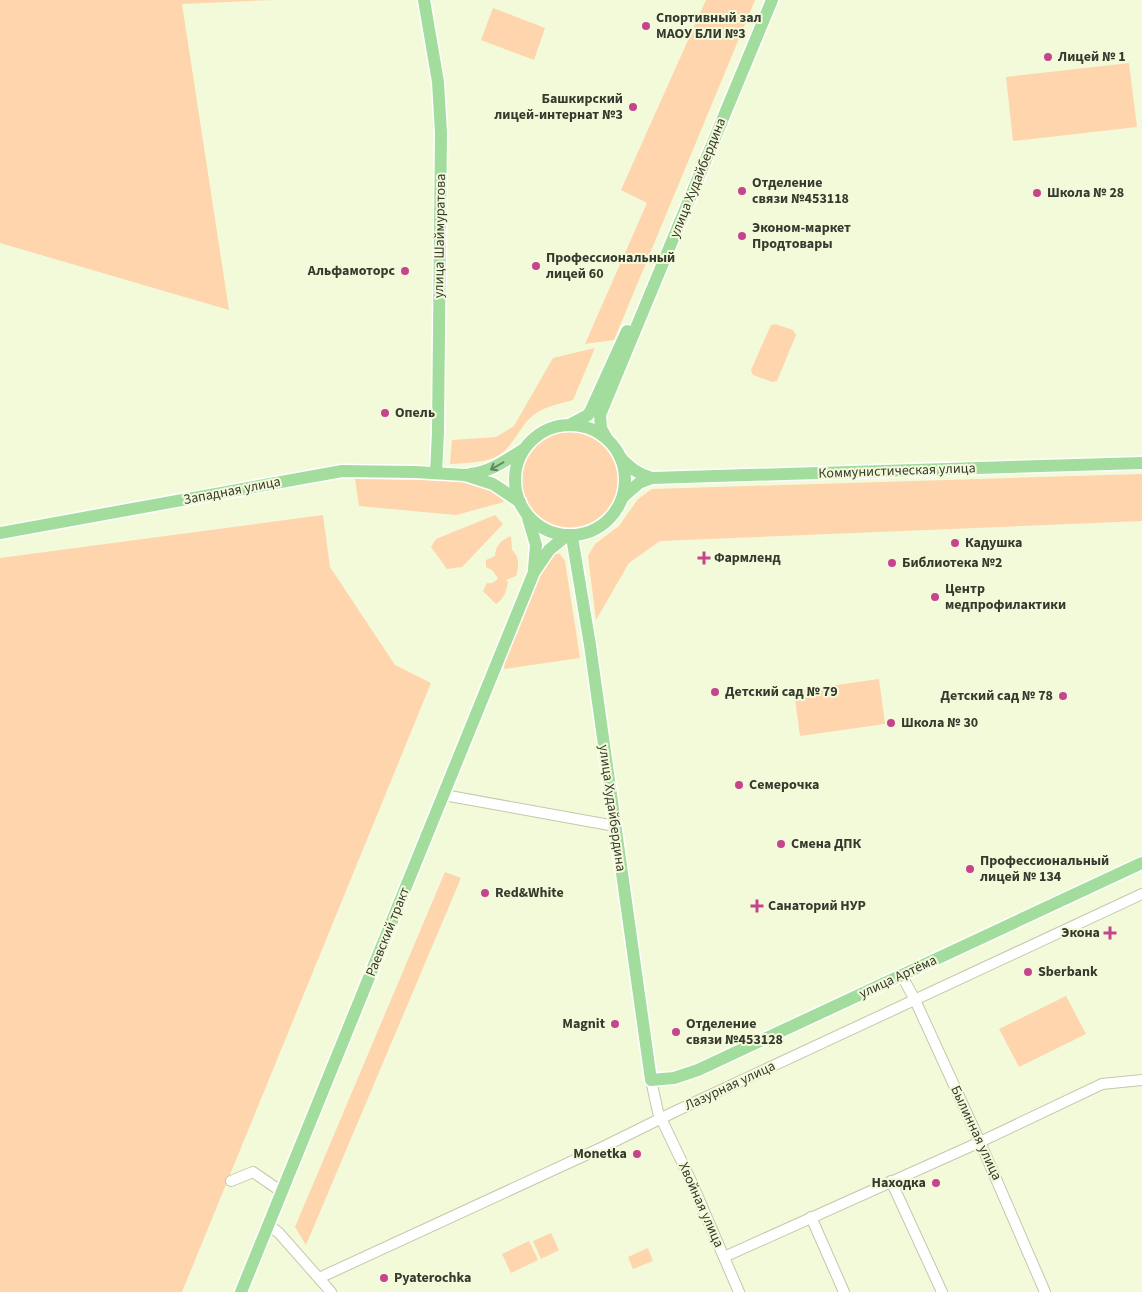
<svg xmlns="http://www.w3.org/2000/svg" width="1142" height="1292" font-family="'Source Sans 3',sans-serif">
<rect width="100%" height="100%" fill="#f3fada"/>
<g fill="#fed5ad">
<polygon points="0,0 274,0 182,4 229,310 0,243"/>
<polygon points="706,0 755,0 614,340 585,344 647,203 621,190"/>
<polygon points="493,8 545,28 534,60 481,40"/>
<polygon points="1129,63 1137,127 1013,141 1006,77"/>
<polygon points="775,324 793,330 796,335 777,381 772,382 753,375 751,370 771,325"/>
<path d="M595,348L573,400C559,404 541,407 530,418C517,431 511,451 493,458C480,463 464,463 450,464L452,440L496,437L514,426L553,358Z"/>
<circle cx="570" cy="480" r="49"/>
<polygon points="1142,474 1142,521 660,541 629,563 596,620 588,556 595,544 619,526 638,499 652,489"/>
<polygon points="355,479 472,481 495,491 504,502 456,515 359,506"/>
<polygon points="323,515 330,567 395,665 431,683 182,1292 0,1292 0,558"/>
<polygon points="495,515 503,524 462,567 447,569 431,547 436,539"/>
<path d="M511,536L512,550C520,557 519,567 516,576L506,580L508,582C506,592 504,599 496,604L483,591L487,583C492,584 495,582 498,578L492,570L486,567V560L495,556C496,545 501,540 511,536Z"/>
<polygon points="554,553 560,554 565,561 580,658 504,669 506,656 538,573"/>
<polygon points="879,679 885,724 800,736 794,691"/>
<polygon points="445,872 461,878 306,1245 295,1227"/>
<polygon points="1066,996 1086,1034 1019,1067 999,1029"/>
<polygon points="551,1233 559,1250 541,1259 533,1241"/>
<polygon points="529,1241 538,1260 511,1273 502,1254"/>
<polygon points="648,1248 653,1261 633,1269 628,1257"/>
</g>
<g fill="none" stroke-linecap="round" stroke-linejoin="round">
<defs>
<g id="minor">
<polyline points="444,795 615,826"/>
<polyline points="902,976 915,1000 980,1142 1045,1292"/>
<polyline points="651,1080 658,1112 691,1181 739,1292"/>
<polyline points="231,1181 253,1172 282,1192"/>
<polyline points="891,1181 942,1292"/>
<polyline points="811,1217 844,1292"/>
<polyline points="269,1225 279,1233 331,1292"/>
<polyline points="724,1257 980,1142 1102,1084 1142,1080"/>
<polyline points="319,1278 603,1147 676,1111 1142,894"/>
</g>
<g id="major">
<polyline points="424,0 438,82 441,133 438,432 436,473"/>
<polyline points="571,424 588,415 591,410 627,331"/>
<circle cx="570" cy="480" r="55"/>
<polyline points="607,439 601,428 600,415 772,0"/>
<path d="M620,457C630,468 638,474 652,478L1142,463"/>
<path d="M470,474C491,472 506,460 524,449"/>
<polyline points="623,497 639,483 652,478"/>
<polyline points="528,518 536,545 534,569"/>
<polyline points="0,533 342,471 415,472 465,475 493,484 520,502"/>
<polyline points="572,537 590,645 651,1080 674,1078 698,1070 1142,863"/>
<polyline points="241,1292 534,572 549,550 566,536"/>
</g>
</defs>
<use href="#minor" stroke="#c3c9ab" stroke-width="12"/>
<use href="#major" stroke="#fff" stroke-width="15"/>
<use href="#minor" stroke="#fff" stroke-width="10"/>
<use href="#major" stroke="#a3dd9e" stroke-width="12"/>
</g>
<defs><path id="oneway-shaft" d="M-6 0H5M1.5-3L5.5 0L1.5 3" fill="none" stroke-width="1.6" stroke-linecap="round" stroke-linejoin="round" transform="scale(1.25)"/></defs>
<use stroke="#678360" href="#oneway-shaft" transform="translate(497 466) rotate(150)"/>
<g fill="#c6448c" stroke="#f3fada" stroke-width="2">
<circle cx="646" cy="26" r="5"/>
<circle cx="1048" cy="57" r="5"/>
<circle cx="633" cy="107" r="5"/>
<circle cx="742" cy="191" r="5"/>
<circle cx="1037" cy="193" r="5"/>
<circle cx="742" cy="236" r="5"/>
<circle cx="536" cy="266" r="5"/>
<circle cx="405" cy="271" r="5"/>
<circle cx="385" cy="413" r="5"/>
<circle cx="955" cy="543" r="5"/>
<path d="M701.5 550.5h5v5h5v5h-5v5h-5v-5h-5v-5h5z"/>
<circle cx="892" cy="563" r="5"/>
<circle cx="935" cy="597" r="5"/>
<circle cx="715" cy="692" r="5"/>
<circle cx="1063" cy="696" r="5"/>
<circle cx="891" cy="723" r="5"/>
<circle cx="739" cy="785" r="5"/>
<circle cx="781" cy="844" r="5"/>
<circle cx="970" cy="869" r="5"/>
<circle cx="485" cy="893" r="5"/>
<path d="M754.5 898.5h5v5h5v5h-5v5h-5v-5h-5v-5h5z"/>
<path d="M1107.5 925.5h5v5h5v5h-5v5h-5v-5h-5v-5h5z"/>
<circle cx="1028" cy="972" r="5"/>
<circle cx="615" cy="1024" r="5"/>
<circle cx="676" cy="1032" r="5"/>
<circle cx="637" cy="1154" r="5"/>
<circle cx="936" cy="1183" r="5"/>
<circle cx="384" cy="1278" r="5"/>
</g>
<g text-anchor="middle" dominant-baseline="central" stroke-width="4" stroke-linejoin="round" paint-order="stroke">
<g font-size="14" font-weight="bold" fill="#36392d" stroke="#f3fada" text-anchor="start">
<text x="656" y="18">Спортивный зал<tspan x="656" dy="16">МАОУ БЛИ №3</tspan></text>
<text x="1058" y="57">Лицей № 1</text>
<text x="623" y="99" text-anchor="end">Башкирский<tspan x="623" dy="16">лицей-интернат №3</tspan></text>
<text x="752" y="183">Отделение<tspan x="752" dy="16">связи №453118</tspan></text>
<text x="1047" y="193">Школа № 28</text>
<text x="752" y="228">Эконом-маркет<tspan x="752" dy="16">Продтовары</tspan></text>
<text x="546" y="258">Профессиональный<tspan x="546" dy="16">лицей 60</tspan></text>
<text x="395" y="271" text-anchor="end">Альфамоторс</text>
<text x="395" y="413">Опель</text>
<text x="965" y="543">Кадушка</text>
<text x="714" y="558">Фармленд</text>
<text x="902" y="563">Библиотека №2</text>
<text x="945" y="589">Центр<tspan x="945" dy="16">медпрофилактики</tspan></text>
<text x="725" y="692">Детский сад № 79</text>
<text x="1053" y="696" text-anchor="end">Детский сад № 78</text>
<text x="901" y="723">Школа № 30</text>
<text x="749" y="785">Семерочка</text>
<text x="791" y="844">Смена ДПК</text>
<text x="980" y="861">Профессиональный<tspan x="980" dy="16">лицей № 134</tspan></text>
<text x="495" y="893">Red&amp;White</text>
<text x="768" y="906">Санаторий НУР</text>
<text x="1100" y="933" text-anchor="end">Экона</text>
<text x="1038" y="972">Sberbank</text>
<text x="605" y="1024" text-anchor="end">Magnit</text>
<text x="686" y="1024">Отделение<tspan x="686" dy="16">связи №453128</tspan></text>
<text x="627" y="1154" text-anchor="end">Monetka</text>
<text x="926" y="1183" text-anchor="end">Находка</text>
<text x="394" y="1278">Pyaterochka</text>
</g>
<g font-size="14" fill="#36392d" stroke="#f3fada">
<text transform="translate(698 178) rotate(-68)">улица Худайбердина</text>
<text transform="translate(440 236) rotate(-89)">улица Шаймуратова</text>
<text transform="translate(897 471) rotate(-2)">Коммунистическая улица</text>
<text transform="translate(232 491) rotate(-11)">Западная улица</text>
<text transform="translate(612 808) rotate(82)">улица Худайбердина</text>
<text transform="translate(388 932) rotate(-68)">Раевский тракт</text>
<text transform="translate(898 977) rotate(-25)">улица Артёма</text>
<text transform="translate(730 1086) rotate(-25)">Лазурная улица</text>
<text transform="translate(976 1133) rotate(65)">Былинная улица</text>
<text transform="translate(701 1205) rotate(66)">Хвойная улица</text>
</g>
</g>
</svg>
